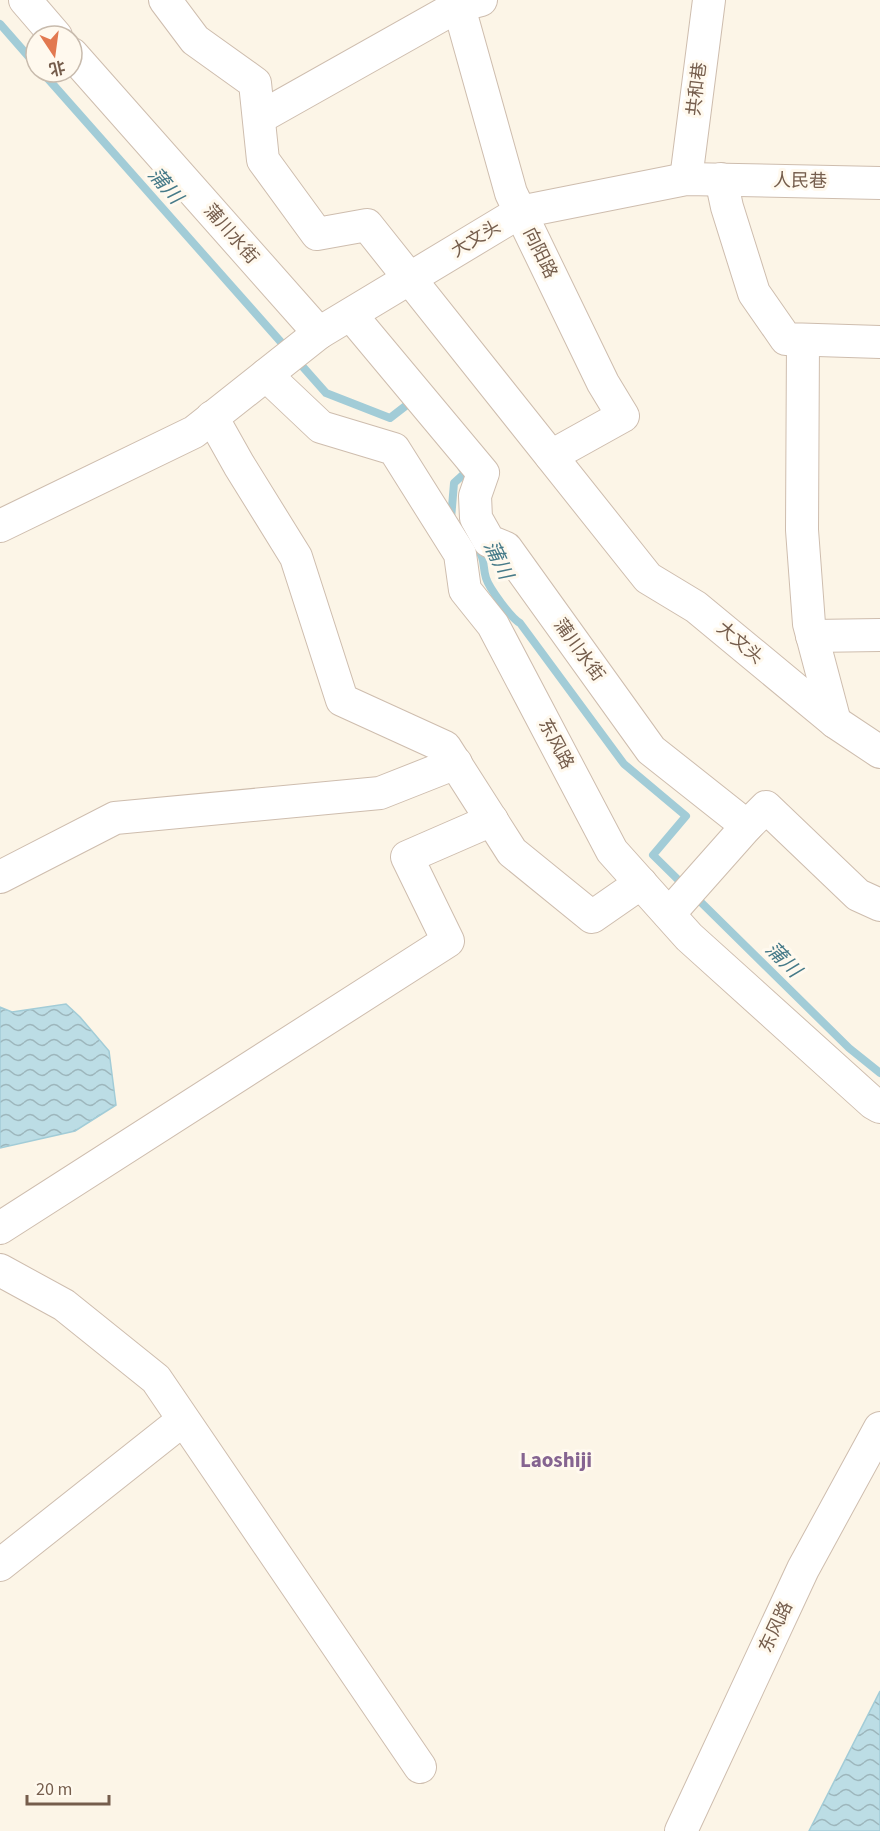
<svg xmlns="http://www.w3.org/2000/svg" width="880" height="1831" font-family="'Source Sans 3','Noto Sans SC',sans-serif">
<defs>
<pattern id="water-waves" width="16" height="10" patternUnits="userSpaceOnUse" patternTransform="scale(1.5)"><rect width="16" height="10" fill="#bcdde5"/><path d="M0 5q4-4 8 0t8 0" fill="none" stroke="#9db6bc"/></pattern>
</defs>
<rect width="100%" height="100%" fill="#fcf5e7"/>
<g fill="url(#water-waves)" stroke="#a2ccd7" stroke-width="1.5">
<polygon points="66,1004 80,1017 109,1051 116,1105 75,1131 0,1148 0,1007 12,1012"/>
<polygon points="880,1691 880,1831 809,1831"/>
</g>
<g fill="none" stroke-linecap="round" stroke-linejoin="round">
<g stroke="#a2ccd7" stroke-width="8">
<polyline points="0,24 36,65"/>
<polyline points="42,72 326,393 390,418 412,401 413,404"/>
<polyline points="454,521 451,519 454,483 465,473 461,467"/>
<path d="M476,547C486,559 482,565 486,578C489,588 511,618 520,623L624,764L686,816L653,855L849,1048L880,1073"/>
</g>
<defs>
<g id="minor">
<polyline points="25,0 56,36"/>
<polyline points="165,0 195,40 255,83 263,160 317,234 367,225 648,578 696,607 835,722 880,752"/>
<polyline points="457,0 511,193 603,383 623,416 551,456"/>
<polyline points="72,54 319,333"/>
<polyline points="259,118 458,6 481,0"/>
<polyline points="686,179 709,0"/>
<polyline points="721,179 727,207 754,293 786,339 880,342"/>
<polyline points="351,315 483,473 475,496 476,518 489,541 506,548 651,750 747,826 766,807 858,895 880,905"/>
<polyline points="803,340 802,530 809,624 835,722"/>
<polyline points="266,375 321,427 394,449 460,554 465,590 493,625 612,851 689,937 873,1103 880,1107"/>
<polyline points="212,417 239,465 296,557 342,700 445,747 512,852 592,917 641,883"/>
<polyline points="0,526 194,432 319,333 520,212 686,179 880,183"/>
<polyline points="812,636 880,635"/>
<polyline points="0,877 115,818 380,793 456,763"/>
<polyline points="669,914 747,826"/>
<polyline points="0,1228 448,941 407,857 492,820"/>
<polyline points="0,1270 64,1305 156,1379 420,1767"/>
<polyline points="0,1565 183,1420"/>
<polyline points="681,1831 803,1569 880,1428"/>
</g>
</defs>
<use href="#minor" stroke="#cebdae" stroke-width="34"/>
<use href="#minor" stroke="#fff" stroke-width="32"/>
</g>
<g text-anchor="middle" dominant-baseline="central" stroke-width="6" stroke-linejoin="round" paint-order="stroke">
<g font-size="18" fill="#755d4c" stroke="#fff9ee">
<text transform="translate(697 89) rotate(-83)">共和巷</text>
<text transform="translate(800 181) rotate(1)">人民巷</text>
<text transform="translate(231 234) rotate(49)">蒲川水街</text>
<text transform="translate(476 239) rotate(-31)">大文头</text>
<text transform="translate(540 253) rotate(64)">向阳路</text>
<text transform="translate(740 643) rotate(40)">大文头</text>
<text transform="translate(579 650) rotate(54)">蒲川水街</text>
<text transform="translate(556 744) rotate(62)">东风路</text>
<text transform="translate(776 1627) rotate(-65)">东风路</text>
</g>
<g font-size="20" font-style="italic" fill="#467a88" stroke="#fff9ee">
<text transform="translate(165 186) rotate(49)">蒲川</text>
<text transform="translate(498 560) rotate(64)">蒲川</text>
<text transform="translate(783 960) rotate(45)">蒲川</text>
</g>
<g font-size="21" font-weight="bold" fill="#856491" stroke="#fff9ee">
<text x="556" y="1460">Laoshiji</text>
</g>
</g>
<g transform="translate(54 54) rotate(167)"><circle r="28" fill="#fff9ee" stroke="#c8bbad" stroke-width="1.5"/>
<path d="M0-4.5L10 22L0 15L-10 22Z" fill="#e27950"/>
<text y="-9" font-size="16" font-weight="bold" text-anchor="middle" fill="#755d4c">北</text>
</g>
<path d="M27 1795v9h82v-9" fill="none" stroke="#755d4c" stroke-width="3"/>
<text x="36" y="1795" font-size="18" fill="#755d4c" stroke="#fff9ee" stroke-width="4.5" paint-order="stroke">20 m</text>
</svg>
